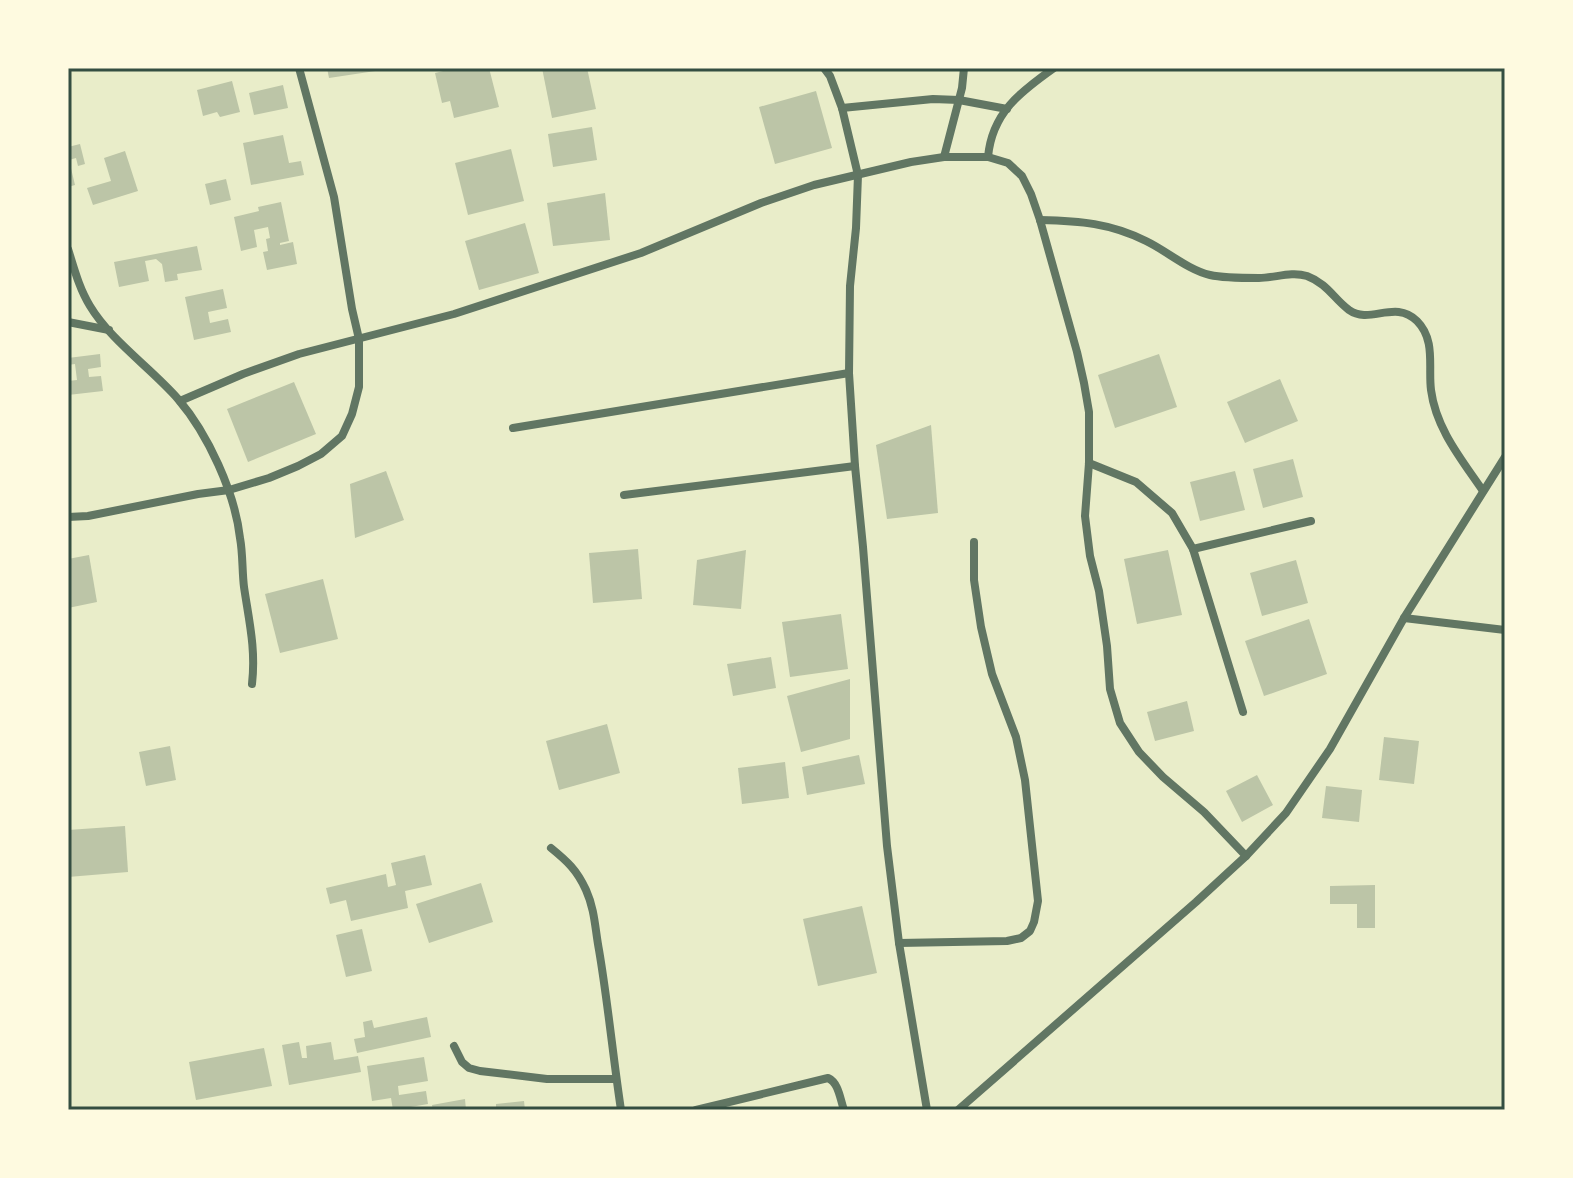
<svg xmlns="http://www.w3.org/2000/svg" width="1573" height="1178" font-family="'Source Sans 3',sans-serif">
<rect width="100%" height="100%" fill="#e9edc9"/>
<g fill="#bcc5a7">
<polygon points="327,68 382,68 382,70 329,78"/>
<polygon points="455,68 489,68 499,107 454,118 450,101 442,103 435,73"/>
<polygon points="542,68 587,68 596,109 552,118"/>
<polygon points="232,81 240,112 220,117 217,112 203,116 197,90"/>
<polygon points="283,85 288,108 254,115 249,93"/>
<polygon points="816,91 832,148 775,164 759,107"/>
<polygon points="592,127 597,160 553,167 548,134"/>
<polygon points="283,135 289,163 301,161 304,175 251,185 243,143"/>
<polygon points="80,144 85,164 78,166 76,158 69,160 75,185 68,187 68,147"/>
<polygon points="511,149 524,201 468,215 455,163"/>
<polygon points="125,151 138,191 93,205 87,188 111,181 104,158"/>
<polygon points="226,179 231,200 210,205 205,184"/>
<polygon points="605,193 610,240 553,246 547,203"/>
<polygon points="281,202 289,241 280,243 280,245 293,242 297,264 267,270 263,252 268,251 266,239 270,238 268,227 254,230 257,247 241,251 234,217 259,211 258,207"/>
<polygon points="525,223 539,273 479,290 465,241"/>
<polygon points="197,246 202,270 177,274 178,280 165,282 162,264 156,259 145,261 149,281 119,287 114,262"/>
<polygon points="223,289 227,308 208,312 210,323 228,319 231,332 194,340 185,297"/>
<polygon points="100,354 101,367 88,369 89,377 101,376 103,391 68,395 68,381 77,380 75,364 68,365 68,358"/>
<polygon points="1159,354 1177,407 1115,428 1098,375"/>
<polygon points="1280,379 1298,421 1245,443 1227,402"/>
<polygon points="294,382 316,434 248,462 227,409"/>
<polygon points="931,425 938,513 887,519 876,445"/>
<polygon points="1293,459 1303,497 1263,508 1253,469"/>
<polygon points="386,471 404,520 355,538 350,484"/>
<polygon points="1235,471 1245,510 1200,521 1190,482"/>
<polygon points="638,549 642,599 593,603 589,553"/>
<polygon points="746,550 741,609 693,605 697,560"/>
<polygon points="1168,550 1182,615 1137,624 1124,559"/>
<polygon points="89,555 97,602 68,608 68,559"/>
<polygon points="1296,560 1308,603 1262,616 1250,573"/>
<polygon points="323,579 338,639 280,653 265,594"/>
<polygon points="841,614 848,669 790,677 782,622"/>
<polygon points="1309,619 1327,674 1264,696 1245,641"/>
<polygon points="771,657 776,688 733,696 727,664"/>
<polygon points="850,679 850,739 801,752 787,696"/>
<polygon points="1187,701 1194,731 1155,741 1147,712"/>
<polygon points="607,724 620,773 559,790 546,741"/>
<polygon points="1384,737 1419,741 1414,784 1379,780"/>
<polygon points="170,746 176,780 146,786 139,752"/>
<polygon points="859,755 865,784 807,795 802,767"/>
<polygon points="785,762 789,798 742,804 738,768"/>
<polygon points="1257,775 1273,805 1242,822 1226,791"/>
<polygon points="1326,786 1362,790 1359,822 1322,818"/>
<polygon points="125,826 128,872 68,877 68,830"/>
<polygon points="425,855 432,885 405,891 408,908 351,921 346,900 330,904 326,888 386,874 388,887 396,885 391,863"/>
<polygon points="481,883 493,922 429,943 416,904"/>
<polygon points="1375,885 1375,928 1357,928 1357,904 1330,904 1330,886"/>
<polygon points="862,906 877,973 818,986 803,919"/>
<polygon points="362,929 372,971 346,977 336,935"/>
<polygon points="427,1017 431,1037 357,1053 354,1039 365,1037 363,1022 372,1020 374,1028"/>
<polygon points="299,1042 302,1058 307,1058 306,1046 331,1042 334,1060 358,1056 361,1072 289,1085 282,1045"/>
<polygon points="264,1048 272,1086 196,1100 189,1062"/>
<polygon points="424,1057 428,1081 398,1086 399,1095 426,1091 428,1104 393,1110 391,1098 372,1101 367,1066"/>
<polygon points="465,1099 466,1110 433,1110 432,1105"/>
<polygon points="524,1101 525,1110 496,1110 496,1104"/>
</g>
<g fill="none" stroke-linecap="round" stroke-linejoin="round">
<g stroke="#617663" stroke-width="8">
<polyline points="824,68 830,76 842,108 858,175 856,228 850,286 849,373 855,466 863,547 887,846 899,943 927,1110"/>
<polyline points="842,108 933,99 959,100 1007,109"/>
<polyline points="944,157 962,88 964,68"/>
<path d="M988,157C992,113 1020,92 1054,68"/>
<path d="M1040,220C1080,221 1110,223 1146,241C1167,251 1188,270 1210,275C1223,278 1246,278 1259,278C1275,278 1291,271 1307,276C1328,284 1333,298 1349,310C1370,325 1395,299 1417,321C1436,340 1428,367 1431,390C1436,429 1462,460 1483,491"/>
<path d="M68,249C74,268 79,288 90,306C111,341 151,368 178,399C208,434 235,493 240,538C243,554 242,571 244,587C249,621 256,649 252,684"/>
<polyline points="68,322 109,330"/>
<polyline points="180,401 243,374 299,354 454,314 641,253 761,203 814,185 911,162 944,157 988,157 1008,163 1022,176 1031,194 1040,220 1077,352 1084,383 1089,412 1089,463 1085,516 1090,556 1099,591 1107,646 1110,689 1120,723 1139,752 1163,777 1204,812 1246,856"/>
<polyline points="513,428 849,373"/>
<polyline points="1089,463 1136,482 1172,513 1193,549 1243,712"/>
<polyline points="624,495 855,466"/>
<polyline points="68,517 88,516 198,494 229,490 269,478 298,466 321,454 342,436 352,414 359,387 359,339 352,309 334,197 299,68"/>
<polyline points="1193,549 1311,521"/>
<polyline points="1404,618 1505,630"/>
<path d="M551,848C567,861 577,870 586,890C595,910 595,929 599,950C608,1003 613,1057 621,1110"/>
<polyline points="899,943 1007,941 1021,938 1030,931 1034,922 1038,901 1025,780 1016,737 992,674 981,627 974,580 974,542"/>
<polyline points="454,1046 462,1062 469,1068 480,1071 547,1079 616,1079"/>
<path d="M696,1110L828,1078C839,1083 840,1099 844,1110"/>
<polyline points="958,1110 1196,902 1246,856 1286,813 1330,749 1404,618 1505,457"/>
</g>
</g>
<rect width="1573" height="1178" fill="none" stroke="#fefae0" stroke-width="140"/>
<rect x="70" y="70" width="1433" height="1038" fill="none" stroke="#344e41" stroke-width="3"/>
</svg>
